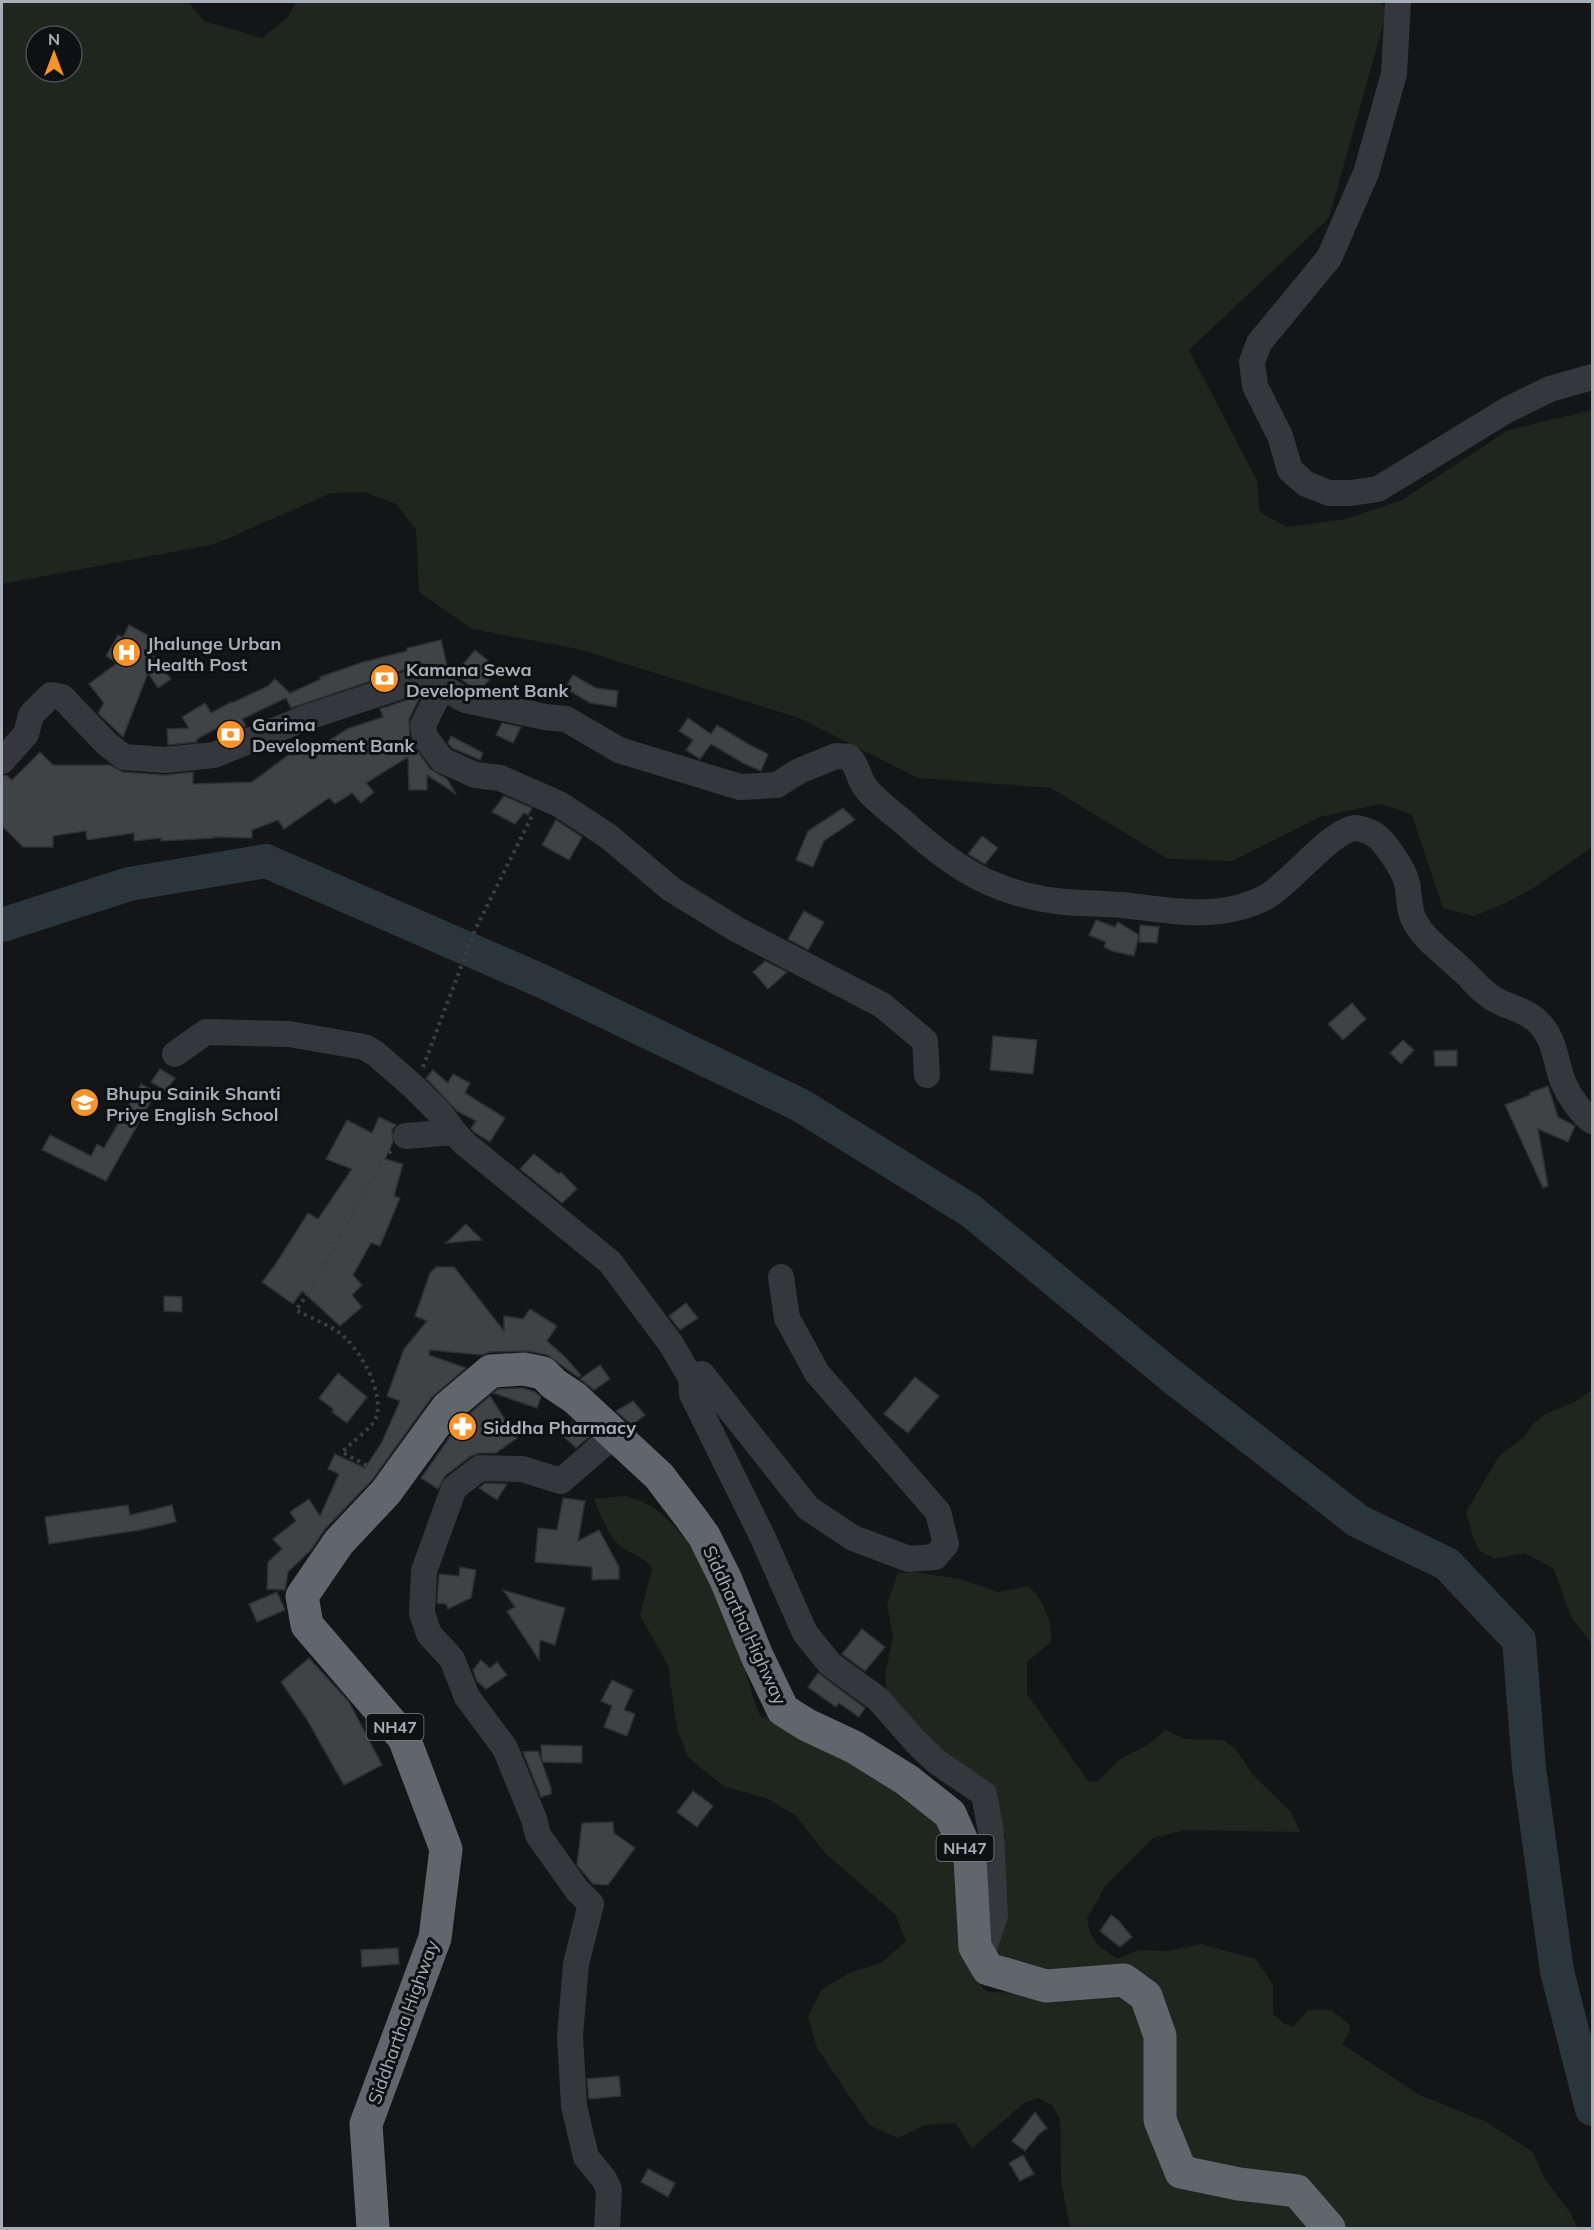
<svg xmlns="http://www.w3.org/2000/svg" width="1594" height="2230" font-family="Mulish,sans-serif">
<rect width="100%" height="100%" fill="#141516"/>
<g fill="#1e261e" fill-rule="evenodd">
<path d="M2,2H188L204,21L262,38L288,17L296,2H1382L1387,11L1329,218L1189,350L1257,481L1260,512L1286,527L1346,519L1402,500L1508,430L1592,410V847L1535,887L1506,903L1474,916L1443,908L1412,815L1381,804L1319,817L1232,861L1168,859L1051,788L918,778L799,718L578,649L472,629L419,592L416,530L396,504L365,492L331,493L215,544L2,584ZM36,36H72V72H36Z"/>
<polygon points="1592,1390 1592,1644 1571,1617 1554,1569 1525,1553 1494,1559 1480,1551 1473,1537 1466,1512 1499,1456 1524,1437 1533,1424 1545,1414 1575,1402"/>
<path d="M625,1496C632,1498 640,1500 647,1504C680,1521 720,1586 733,1620C745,1652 746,1687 761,1717L776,1718L935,1815L956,1857L966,1960L982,1987L988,1992L1050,1993L1005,1964L984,1930L978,1875L1006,1836L994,1815L940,1757L887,1691L885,1676L893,1636L887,1604L898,1573L914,1572L960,1579L998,1592L1028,1586C1042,1597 1054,1624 1051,1642L1027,1662V1694L1088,1781L1097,1782L1119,1760L1147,1745L1166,1730L1185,1739L1224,1740L1236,1750L1254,1776L1290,1811L1300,1832L1185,1830L1153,1838L1106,1885L1087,1918L1090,1933L1099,1946L1117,1959L1138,1950L1169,1951L1201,1944L1256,1959L1273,1985V2014L1285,2024L1293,2027L1308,2010H1331L1349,2024L1350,2032L1342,2044L1418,2094L1486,2122L1533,2152L1543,2176L1571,2214L1578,2228H1070L1061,2181L1060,2119L1052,2105L1038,2098L1024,2103L972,2148L955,2123L926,2125L898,2138L869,2125L817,2048L808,2017L821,1990L851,1972L881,1963L906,1941L895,1914L825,1853L795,1815L768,1799L723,1786L688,1757L677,1729L668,1666L640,1615L652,1569C645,1556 629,1554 618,1544C606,1532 601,1515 594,1499Z"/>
</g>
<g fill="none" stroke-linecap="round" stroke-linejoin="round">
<polyline stroke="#2a363b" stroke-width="34" points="2,925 129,884 266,861 544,982 800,1105 971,1211 1170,1375 1358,1521 1447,1564 1519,1640 1529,1768 1557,1971 1592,2109"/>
</g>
<g fill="#404346" stroke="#2e2f33" stroke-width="1.5">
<polygon points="129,625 155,639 149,650 171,679 158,688 148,673 123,737 98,713 104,703 89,684 117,663 106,656 118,635 123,637"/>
<polygon points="441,640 449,674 435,665 421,664 291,708 286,698 242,719 246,726 223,735 219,727 197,739 197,742 168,745 167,729 189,728 182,717 205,703 211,713 231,702 232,703 268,686 275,679 290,693 321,679 320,677 363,662 407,651 407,648"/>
<polygon points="475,650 499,669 482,688 470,686 455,674"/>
<polygon points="573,675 596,688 618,691 616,707 590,703 565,688"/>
<polygon points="421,695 409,719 410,740 430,769 447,779 456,794 427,775 427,790 409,790 408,757 366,783 374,792 361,803 352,793 335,804 329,798 284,829 278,820 252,830 252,838 214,837 214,838 161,841 161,838 134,841 134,833 87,840 86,831 53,836 53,847 23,847 2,826 2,776 6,775 12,780 40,752 53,765 110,765 123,772 164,775 193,772 193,784 252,782 291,753 293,756 307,745 312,752 347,729 383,717 380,709"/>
<polygon points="688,718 711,734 717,725 748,744 768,754 761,771 743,763 711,744 700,759 686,750 693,740 679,731"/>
<polygon points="502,723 521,727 513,743 496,735"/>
<polygon points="451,736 483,753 480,760 452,748 448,743"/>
<polygon points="504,796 532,808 528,815 524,813 515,824 492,812"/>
<polygon points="843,808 855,820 824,841 813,867 796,860 808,831"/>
<polygon points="556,820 582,837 569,860 542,845"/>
<polygon points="982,836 998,848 985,864 968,854"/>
<polygon points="804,911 824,922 808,950 788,939"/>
<polygon points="1096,920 1115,927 1118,922 1139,935 1134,956 1112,951 1104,947 1106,942 1089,935"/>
<polygon points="1140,925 1159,927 1157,943 1139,942"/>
<polygon points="765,961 787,972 768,989 753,972"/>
<polygon points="1352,1003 1366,1019 1343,1040 1328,1024"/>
<polygon points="993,1036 1037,1040 1033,1074 990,1070"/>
<polygon points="1403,1040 1414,1050 1401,1064 1390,1053"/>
<polygon points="1457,1050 1457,1066 1435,1066 1434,1051"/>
<polygon points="160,1069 175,1078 166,1091 151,1082"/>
<polygon points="433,1070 448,1083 453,1074 470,1083 465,1093 505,1118 490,1142 474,1132 471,1128 476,1121 457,1111 426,1078"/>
<polygon points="141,1084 156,1092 106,1181 42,1150 50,1135 91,1156 97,1144 104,1148"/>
<polygon points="1548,1086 1558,1117 1575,1126 1568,1142 1538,1129 1548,1186 1543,1188 1505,1105 1530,1095 1529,1093"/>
<polygon points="379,1117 396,1125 392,1130 393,1142 385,1159 403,1164 394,1196 400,1198 380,1246 371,1243 353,1275 362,1285 352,1295 362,1307 340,1326 302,1291 293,1304 262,1282 275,1265 308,1213 318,1219 352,1169 326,1159 347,1120 372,1133"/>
<polygon points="534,1154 559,1174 561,1172 577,1189 562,1203 520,1169"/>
<polygon points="466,1224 482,1240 446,1243"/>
<polygon points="436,1267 454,1267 504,1331 504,1316 523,1319 530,1309 557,1326 547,1341 564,1356 581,1375 578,1377 547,1355 528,1351 490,1352 482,1355 430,1350 429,1355 466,1368 432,1397 372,1480 325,1529 311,1550 288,1572 285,1590 267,1589 268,1562 282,1549 273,1539 296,1521 290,1512 309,1499 320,1516 339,1474 328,1469 335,1454 365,1468 382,1442 400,1401 387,1396 404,1349 427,1321 415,1316 430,1273"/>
<polygon points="164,1296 182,1297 182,1312 164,1311"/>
<polygon points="686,1303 698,1318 680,1330 669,1316"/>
<polygon points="600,1365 610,1379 594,1390 580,1379"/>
<polygon points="338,1373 367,1397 347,1423 332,1412 334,1410 319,1398"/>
<polygon points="915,1377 939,1396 908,1433 884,1414"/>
<polygon points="523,1388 535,1392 541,1397 537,1408 493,1393 498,1389"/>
<polygon points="490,1396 517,1438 496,1453 480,1453 471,1456 445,1476 438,1489 421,1478 461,1421"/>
<polygon points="633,1401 645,1415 632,1425 616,1411"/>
<polygon points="573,1422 589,1437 576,1448 561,1434"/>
<polygon points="485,1483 507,1484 497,1500 479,1488"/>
<polygon points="563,1498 585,1501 578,1541 599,1530 619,1567 619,1579 592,1580 592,1567 535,1562 538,1528 557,1530"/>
<polygon points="128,1505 130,1515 172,1505 176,1522 140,1530 49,1544 45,1517"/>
<polygon points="460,1567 476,1570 471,1598 448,1609 446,1604 437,1603 439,1574 459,1576"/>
<polygon points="503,1590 565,1608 555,1645 540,1640 539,1660 507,1611 515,1607"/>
<polygon points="277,1592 285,1610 257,1622 249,1604"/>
<polygon points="862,1629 885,1647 865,1671 842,1654"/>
<polygon points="309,1658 349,1702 382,1765 344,1785 306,1718 281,1682"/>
<polygon points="481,1660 490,1668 497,1662 507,1675 486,1689 477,1681 473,1670"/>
<polygon points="818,1673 865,1708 859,1717 839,1703 836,1707 808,1687"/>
<polygon points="612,1680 633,1690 624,1710 635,1714 627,1736 604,1727 612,1706 601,1701"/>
<polygon points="541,1745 582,1746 582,1763 542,1762"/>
<polygon points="538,1751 551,1788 551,1794 541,1797 523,1752"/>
<polygon points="693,1791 713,1806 697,1827 677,1812"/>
<polygon points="613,1822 614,1833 635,1848 608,1885 593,1884 577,1865 582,1823"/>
<polygon points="1111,1915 1118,1920 1132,1937 1120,1947 1100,1931"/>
<polygon points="398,1948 399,1964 362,1967 361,1950"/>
<polygon points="619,2076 621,2096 589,2099 587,2079"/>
<polygon points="1035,2112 1047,2128 1039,2134 1025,2151 1012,2141"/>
<polygon points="1023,2155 1034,2174 1020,2181 1009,2163"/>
<polygon points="648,2169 675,2183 668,2197 641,2182"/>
</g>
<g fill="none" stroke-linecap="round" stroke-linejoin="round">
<g stroke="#3b3e43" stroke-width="4" stroke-dasharray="3 4.5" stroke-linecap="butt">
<polyline points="423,1067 475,930 532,816"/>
<path d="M373,1469L342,1452C349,1445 372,1427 375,1420C387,1394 358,1345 337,1331C324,1323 309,1317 296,1310L311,1289L384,1157L391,1151"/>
</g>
<g stroke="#35373c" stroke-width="26">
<polyline points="1398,2 1394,74 1366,173 1329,258 1259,343 1252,362 1255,386 1280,436 1290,470 1306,484 1329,493 1351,493 1378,489 1507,410 1550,389 1592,377"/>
<polyline points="442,687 423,725 425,737 442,760 475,775 500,778 559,804 608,836 671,889 736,929 882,1005 925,1041 927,1075"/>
<path d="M2,761L26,734L31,715L51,695L62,697L107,744L124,757L165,760L214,755L308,717L426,678L465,700L545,717L566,719L619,750L740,787L777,785L799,771L836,756L849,757C859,767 857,776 865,787C874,800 896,815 909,827C955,868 994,893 1056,901C1081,904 1106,903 1131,906C1176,912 1223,920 1266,897C1290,884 1332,829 1356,828C1360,828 1367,831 1370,832C1383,837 1404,870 1407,883C1410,896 1408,910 1415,922C1427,943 1446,954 1463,971C1474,981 1482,993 1496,1000C1508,1007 1525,1010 1536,1020C1555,1037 1555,1060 1563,1082C1569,1096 1581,1113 1592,1121"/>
<polyline points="175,1054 206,1032 289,1034 364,1047 375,1053 415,1088 440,1113 454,1132"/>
<polyline points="406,1136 454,1132 464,1143 610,1262 671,1344 691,1378"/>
<polyline points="781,1277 787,1318 817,1373 938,1512 946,1544 935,1557 909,1559 853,1538 808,1508 702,1374 691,1378 692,1394 763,1538 805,1633 830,1664 878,1699 916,1742 937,1762 984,1794 991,1832 995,1916 981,1956"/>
<polyline points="607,2228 609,2190 604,2179 586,2157 574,2106 570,2036 576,1964 591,1904 577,1890 538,1835 534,1819 505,1748 467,1697 452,1659 429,1634 422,1613 424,1571 454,1488 480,1468 522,1469 561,1481 614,1435"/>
</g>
<polyline stroke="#61666d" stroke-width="33" points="373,2228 366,2124 435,1938 446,1849 404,1738 307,1625 302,1596 339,1542 386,1492 447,1408 491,1371 524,1369 543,1373 554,1384 575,1398 659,1476 691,1518 704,1536 726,1580 757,1656 783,1710 807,1725 854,1747 907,1780 950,1814 970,1859 975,1947 988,1969 1046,1986 1124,1980 1146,1996 1160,2036 1160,2120 1181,2172 1239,2184 1297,2191 1329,2228"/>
</g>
<defs>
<symbol id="hospital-disc" viewBox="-11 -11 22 22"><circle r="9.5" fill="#f8932a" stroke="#0f1011"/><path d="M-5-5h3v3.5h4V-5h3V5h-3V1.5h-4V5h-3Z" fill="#fff"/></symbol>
<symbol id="bank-disc" viewBox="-11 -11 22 22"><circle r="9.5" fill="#f8932a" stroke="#0f1011"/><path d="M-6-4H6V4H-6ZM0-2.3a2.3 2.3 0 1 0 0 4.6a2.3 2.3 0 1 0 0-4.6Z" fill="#fff"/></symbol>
<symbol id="school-disc" viewBox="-11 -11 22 22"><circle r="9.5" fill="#f8932a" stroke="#0f1011"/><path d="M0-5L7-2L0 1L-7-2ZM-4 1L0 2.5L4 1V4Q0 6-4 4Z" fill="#fff"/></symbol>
<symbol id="pharmacy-disc" viewBox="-11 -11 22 22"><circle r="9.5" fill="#f8932a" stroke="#0f1011"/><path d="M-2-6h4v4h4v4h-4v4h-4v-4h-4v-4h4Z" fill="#fff"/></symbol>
</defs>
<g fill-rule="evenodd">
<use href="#hospital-disc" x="110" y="636" width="33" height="33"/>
<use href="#bank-disc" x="368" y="662" width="33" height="33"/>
<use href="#bank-disc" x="214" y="718" width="33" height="33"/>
<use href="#school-disc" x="68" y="1086" width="33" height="33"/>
<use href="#pharmacy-disc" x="446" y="1410" width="33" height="33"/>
</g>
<g text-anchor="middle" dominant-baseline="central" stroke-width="6" stroke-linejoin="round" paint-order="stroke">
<g fill="#0f1011" stroke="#797f85" stroke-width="1.5">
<rect x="366.5" y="1714" width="57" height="26" rx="4.5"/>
<rect x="936.5" y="1835" width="57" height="26" rx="4.5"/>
</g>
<g font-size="16" font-weight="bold" fill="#a6aeb7">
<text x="395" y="1727">NH47</text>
<text x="965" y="1848">NH47</text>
</g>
<g font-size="18" font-weight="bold" fill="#a6aeb7" stroke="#0f1011" text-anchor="start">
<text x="147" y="643">Jhalunge Urban<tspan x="147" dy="21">Health Post</tspan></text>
<text x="406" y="669">Kamana Sewa<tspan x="406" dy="21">Development Bank</tspan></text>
<text x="252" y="724">Garima<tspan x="252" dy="21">Development Bank</tspan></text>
<text x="106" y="1093">Bhupu Sainik Shanti<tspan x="106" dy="21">Priye English School</tspan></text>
<text x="483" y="1427">Siddha Pharmacy</text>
</g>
<g font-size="18" fill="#a6aeb7" stroke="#0f1011">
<text transform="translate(745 1625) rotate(65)">Siddhartha Highway</text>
<text transform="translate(403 2022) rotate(-70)">Siddhartha Highway</text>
</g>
</g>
<rect width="1594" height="2230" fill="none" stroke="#a6aeb7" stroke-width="6"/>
<g transform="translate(54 54)"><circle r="28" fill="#0f1011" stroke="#4b4f53" stroke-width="1.5"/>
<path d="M0-4.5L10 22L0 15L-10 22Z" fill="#f8932a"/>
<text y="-9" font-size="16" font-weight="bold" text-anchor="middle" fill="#a6aeb7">N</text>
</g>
</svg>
